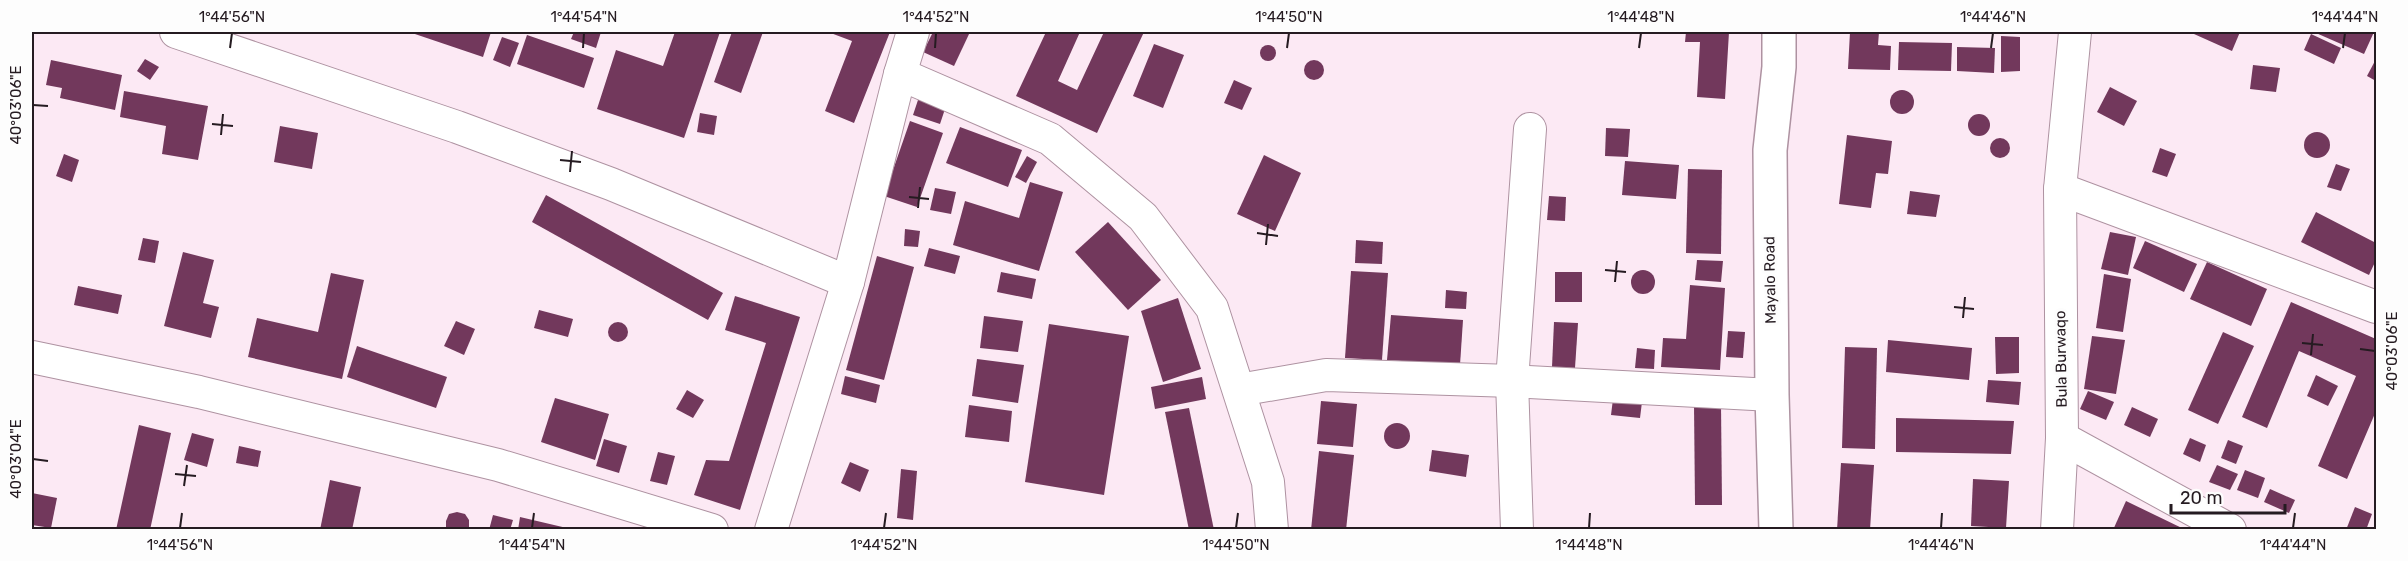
<svg xmlns="http://www.w3.org/2000/svg" width="2408" height="561" font-family="Rubik,sans-serif">
<rect width="100%" height="100%" fill="#fce9f4"/>
<g fill="#72385c">
<polygon points="409,32 491,32 483,57"/>
<polygon points="574,32 601,32 596,48 571,39"/>
<polygon points="675,32 720,32 684,138 597,109 616,50 663,66"/>
<polygon points="732,32 763,32 741,93 714,82"/>
<polygon points="828,32 890,32 854,123 825,111 852,41"/>
<polygon points="933,32 970,32 954,66 923,52"/>
<polygon points="1046,32 1080,32 1058,81 1077,90 1104,32 1144,32 1097,133 1016,96"/>
<polygon points="1686,32 1729,32 1725,99 1697,97 1700,42 1685,42"/>
<polygon points="1850,32 1879,32 1878,45 1891,46 1890,70 1848,69"/>
<polygon points="2195,32 2240,32 2232,51 2194,34"/>
<polygon points="2316,32 2374,32 2364,54 2316,33"/>
<polygon points="2311,34 2341,48 2334,64 2304,50"/>
<polygon points="527,35 594,58 584,88 517,64"/>
<polygon points="2001,36 2020,37 2020,71 2001,72"/>
<polygon points="502,37 519,43 510,67 493,60"/>
<polygon points="1899,42 1952,43 1951,71 1898,70"/>
<polygon points="1154,44 1184,55 1163,108 1133,96"/>
<circle cx="1268" cy="53" r="8"/>
<polygon points="1957,47 1995,48 1994,73 1957,71"/>
<polygon points="145,59 159,67 150,80 137,71"/>
<polygon points="2376,59 2376,81 2367,76"/>
<polygon points="51,60 122,75 115,110 60,98 62,88 46,85"/>
<circle cx="1314" cy="70" r="10"/>
<polygon points="2253,65 2280,68 2276,92 2250,89"/>
<polygon points="1234,80 1252,88 1242,110 1224,103"/>
<polygon points="2110,87 2137,101 2124,126 2097,112"/>
<circle cx="1902" cy="102" r="12"/>
<polygon points="124,91 208,106 198,160 162,154 166,126 120,117"/>
<polygon points="919,97 946,106 940,124 913,115"/>
<polygon points="700,113 717,116 714,135 697,132"/>
<circle cx="1979" cy="125" r="11"/>
<polygon points="910,121 943,133 917,207 884,196"/>
<polygon points="280,126 318,133 312,169 274,162"/>
<polygon points="960,127 1022,150 1008,187 946,163"/>
<polygon points="1606,128 1630,129 1628,157 1605,156"/>
<circle cx="2317" cy="145" r="13"/>
<polygon points="1847,135 1892,141 1888,174 1876,173 1871,208 1839,204"/>
<circle cx="2000" cy="148" r="10"/>
<polygon points="2160,148 2176,154 2167,177 2152,172"/>
<polygon points="64,154 79,160 72,182 56,176"/>
<polygon points="1264,155 1301,173 1275,231 1237,214"/>
<polygon points="1027,156 1037,162 1026,183 1015,177"/>
<polygon points="1625,161 1679,165 1676,199 1622,195"/>
<polygon points="2336,164 2350,169 2341,191 2327,187"/>
<polygon points="1688,169 1722,170 1721,254 1686,253"/>
<polygon points="1030,182 1063,192 1039,271 953,245 965,201 1019,218"/>
<polygon points="935,188 956,192 951,214 930,210"/>
<polygon points="1910,191 1940,195 1936,217 1907,214"/>
<polygon points="546,195 723,293 708,320 532,222"/>
<polygon points="1549,196 1566,197 1565,221 1547,220"/>
<polygon points="2316,212 2376,243 2376,260 2369,275 2301,242"/>
<polygon points="1108,222 1161,280 1128,310 1075,252"/>
<polygon points="905,229 920,231 918,247 904,246"/>
<polygon points="2110,232 2136,237 2128,275 2101,269"/>
<polygon points="143,238 159,241 155,263 138,260"/>
<polygon points="1356,240 1383,242 1382,264 1355,263"/>
<polygon points="2145,241 2197,264 2184,292 2133,268"/>
<polygon points="929,248 960,256 955,274 924,266"/>
<polygon points="183,252 214,260 203,303 219,307 211,338 164,326"/>
<polygon points="877,256 914,267 884,380 846,370"/>
<polygon points="1697,260 1723,261 1721,282 1695,280"/>
<polygon points="2207,262 2267,289 2251,326 2190,299"/>
<circle cx="1643" cy="282" r="12"/>
<polygon points="1351,271 1388,273 1382,360 1345,358"/>
<polygon points="1001,272 1036,279 1032,299 997,292"/>
<rect x="1555" y="272" width="27" height="30"/>
<polygon points="331,273 364,280 342,379 248,357 257,318 318,332"/>
<polygon points="2104,274 2131,279 2123,332 2096,328"/>
<polygon points="1690,285 1725,288 1720,370 1661,367 1663,338 1686,339"/>
<polygon points="78,286 122,295 118,314 74,305"/>
<polygon points="1446,290 1467,292 1466,309 1445,308"/>
<polygon points="735,296 800,317 740,510 694,495 706,460 729,461 766,343 725,330"/>
<polygon points="1178,298 1201,369 1163,382 1141,311"/>
<polygon points="2291,302 2376,339 2376,411 2347,479 2318,466 2356,376 2299,351 2267,428 2242,417"/>
<polygon points="539,310 573,319 568,337 534,328"/>
<polygon points="1391,315 1463,320 1460,365 1387,360"/>
<polygon points="984,316 1023,321 1018,352 980,348"/>
<polygon points="456,321 475,329 464,355 444,346"/>
<polygon points="1554,322 1578,323 1575,368 1552,367"/>
<circle cx="618" cy="332" r="10"/>
<polygon points="1049,324 1129,336 1104,495 1025,482"/>
<polygon points="1728,331 1745,332 1743,358 1726,357"/>
<polygon points="2223,332 2254,346 2218,424 2188,410"/>
<polygon points="2092,336 2125,340 2116,394 2084,389"/>
<polygon points="1995,337 2019,337 2019,373 1996,374"/>
<polygon points="1888,340 1972,348 1969,380 1886,372"/>
<polygon points="357,346 447,377 436,408 347,377"/>
<polygon points="1845,347 1877,348 1875,449 1842,448"/>
<polygon points="1637,348 1655,350 1654,369 1635,368"/>
<polygon points="977,359 1024,365 1018,403 972,396"/>
<polygon points="2316,375 2338,386 2328,406 2307,396"/>
<polygon points="845,376 880,385 876,403 841,394"/>
<polygon points="1202,377 1206,399 1155,409 1151,387"/>
<polygon points="1988,380 2021,382 2019,405 1986,402"/>
<polygon points="687,390 704,400 693,418 676,409"/>
<polygon points="1614,391 1643,394 1640,418 1611,415"/>
<polygon points="2088,391 2114,402 2106,420 2080,409"/>
<polygon points="555,398 609,414 595,460 541,442"/>
<polygon points="1321,401 1357,404 1353,447 1317,444"/>
<polygon points="1721,404 1722,505 1695,505 1694,405"/>
<polygon points="969,405 1012,411 1009,442 965,437"/>
<polygon points="2132,407 2158,419 2150,437 2124,425"/>
<polygon points="1189,408 1214,530 1189,530 1165,412"/>
<polygon points="1896,418 2014,421 2011,454 1896,452"/>
<circle cx="1397" cy="436" r="13"/>
<polygon points="139,425 171,433 150,530 116,530"/>
<polygon points="192,433 214,439 207,467 184,460"/>
<polygon points="2190,438 2206,445 2200,462 2183,454"/>
<polygon points="604,439 627,446 619,473 596,466"/>
<polygon points="2228,440 2243,446 2236,464 2221,458"/>
<polygon points="239,446 261,451 258,467 236,463"/>
<polygon points="1432,450 1469,455 1466,477 1429,471"/>
<polygon points="1319,451 1354,455 1346,530 1311,530"/>
<polygon points="658,452 675,456 667,485 650,481"/>
<polygon points="850,462 869,470 860,492 841,483"/>
<polygon points="1841,463 1874,465 1870,530 1837,530"/>
<polygon points="2217,465 2238,474 2230,490 2209,482"/>
<polygon points="901,469 917,471 913,520 897,518"/>
<polygon points="2245,470 2265,478 2258,498 2237,490"/>
<polygon points="1973,479 2009,481 2006,528 1971,526"/>
<polygon points="330,480 361,487 352,530 320,530"/>
<polygon points="2270,489 2295,500 2289,513 2264,502"/>
<polygon points="32,493 57,498 51,528 32,525"/>
<polygon points="2126,501 2186,530 2113,530"/>
<polygon points="2355,507 2372,514 2366,530 2346,530"/>
<polygon points="457,512 465,514 469,520 469,530 446,530 446,521 449,514"/>
<polygon points="493,515 513,520 510,530 489,530"/>
<polygon points="520,517 571,529 570,530 518,530"/>
</g>
<g fill="none" stroke-linecap="round" stroke-linejoin="round">
<defs>
<g id="minor">
<polyline points="176,32 457,127 611,184 848,282"/>
<polyline points="900,74 1050,139 1143,217 1212,308 1268,482 1272,530"/>
<polyline points="2060,189 2376,307"/>
<polyline points="32,357 199,392 498,465 712,530"/>
<polyline points="1239,390 1326,375 1512,381 1772,395"/>
<polyline points="2062,438 2230,530"/>
<polyline points="771,530 848,282 900,74 913,32"/>
<polyline points="1517,530 1512,381 1530,129"/>
<polyline points="2057,530 2062,438 2060,189 2075,32"/>
</g>
<polyline id="tertiary" points="1776,530 1772,395 1770,150 1779,67 1779,32"/>
</defs>
<use href="#minor" stroke="#ae92a1" stroke-width="34"/>
<use href="#tertiary" stroke="#ae92a1" stroke-width="36"/>
<use href="#minor" stroke="#fff" stroke-width="32"/>
<use href="#tertiary" stroke="#fff" stroke-width="33"/>
</g>
<path fill="none" stroke="#251b21" stroke-width="2" d="M230,48L232,33M583,48L584,33M935,48L936,33M1287,48L1289,33M1639,48L1641,33M1991,48L1993,33M2343,48L2345,33M33,105L48,106M212,124L233,126M221,135L223,114M560,160L581,162M570,172L572,151M909,197L929,199M918,208L920,187M1257,233L1278,236M1266,245L1268,224M1605,270L1626,272M1615,282L1617,261M1954,307L1974,309M1963,318L1965,297M2302,343L2323,345M2360,349L2375,351M2311,355L2313,334M33,459L48,461M175,474L196,476M184,486L187,465M180,528L182,513M532,528L534,513M884,528L886,513M1236,528L1238,513M1589,528L1590,513M1941,528L1942,513M2293,528L2295,513"/>
<g text-anchor="middle" dominant-baseline="central" stroke-width="6" stroke-linejoin="round" paint-order="stroke">
<g font-size="15" fill="#251b21" stroke="#fdfdfd">
<text transform="translate(1770 280) rotate(-91)">Mayalo Road</text>
<text transform="translate(2061 359) rotate(-91)">Bula Burwaqo</text>
</g>
</g>
<rect width="2408" height="561" fill="none" stroke="#fdfdfd" stroke-width="66"/>
<path d="M2171 504v9h114v-9" fill="none" stroke="#251b21" stroke-width="3"/>
<text x="2180" y="504" font-size="18" fill="#251b21" stroke="#fdfdfd" stroke-width="4.5" paint-order="stroke">20 m</text>
<rect x="33" y="33" width="2342" height="495" fill="none" stroke="#251b21" stroke-width="2"/>
<g font-size="15" text-anchor="middle" fill="#251b21">
<text x="232" y="22">1°44'56"N</text>
<text x="584" y="22">1°44'54"N</text>
<text x="936" y="22">1°44'52"N</text>
<text x="1289" y="22">1°44'50"N</text>
<text x="1641" y="22">1°44'48"N</text>
<text x="1993" y="22">1°44'46"N</text>
<text x="2345" y="22">1°44'44"N</text>
<text transform="translate(16 105) rotate(-90)" y="5">40°03'06"E</text>
<text transform="translate(2392 351) rotate(-90)" y="5">40°03'06"E</text>
<text transform="translate(16 459) rotate(-90)" y="5">40°03'04"E</text>
<text x="180" y="550">1°44'56"N</text>
<text x="532" y="550">1°44'54"N</text>
<text x="884" y="550">1°44'52"N</text>
<text x="1236" y="550">1°44'50"N</text>
<text x="1589" y="550">1°44'48"N</text>
<text x="1941" y="550">1°44'46"N</text>
<text x="2293" y="550">1°44'44"N</text>
</g>
</svg>
